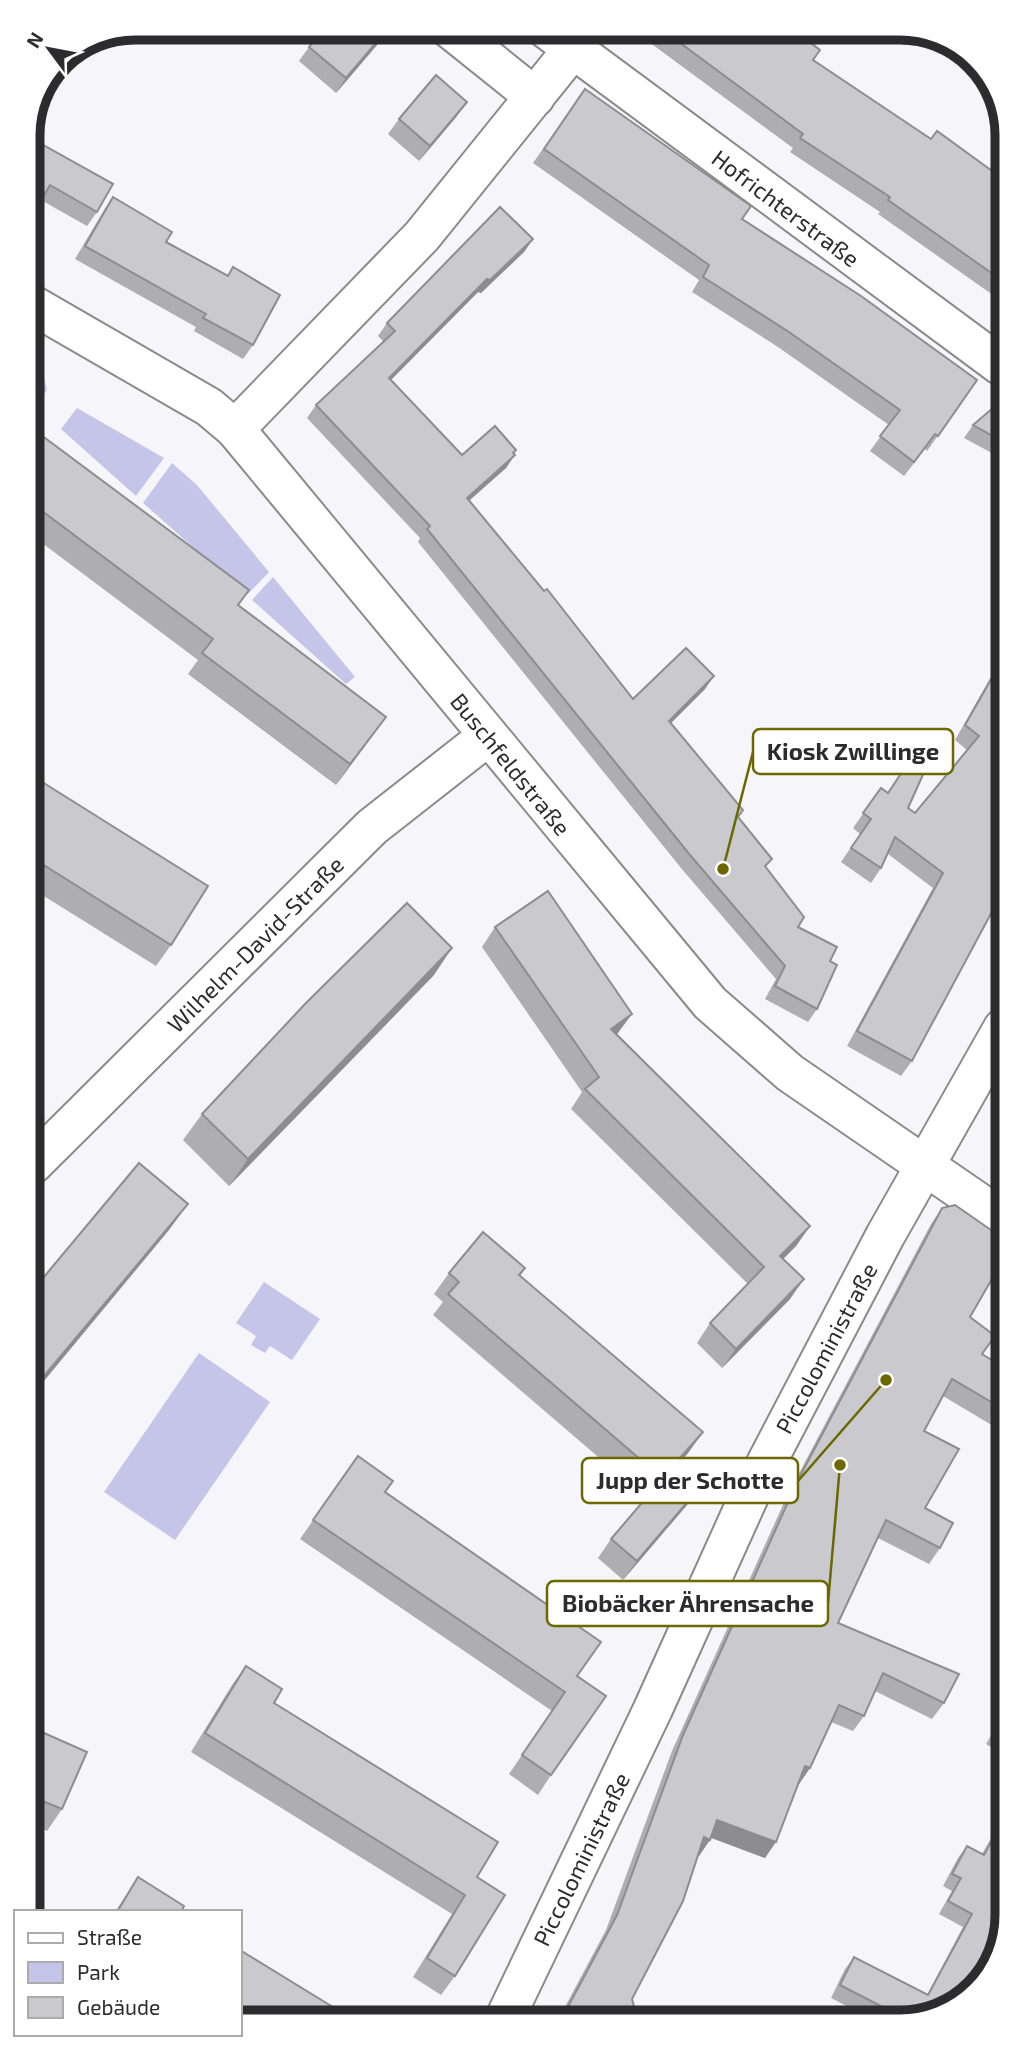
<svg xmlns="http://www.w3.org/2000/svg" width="1035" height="2050" font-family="'Exo 2',sans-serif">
<rect width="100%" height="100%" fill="#f6f6fa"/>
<g fill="#c5c5ea">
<polygon points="29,344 36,348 47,390 35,406 29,401"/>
<polygon points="77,408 164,458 136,496 61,429"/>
<polygon points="172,463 197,485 269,572 247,595 143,503"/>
<polygon points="273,577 355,677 346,684 252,600"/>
<polygon points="264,1282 320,1319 292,1360 270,1346 265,1353 251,1345 256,1336 236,1323"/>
<polygon points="199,1353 270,1402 175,1540 104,1492"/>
</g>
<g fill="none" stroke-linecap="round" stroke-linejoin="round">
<defs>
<g id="minor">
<polyline points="449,28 535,97"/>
<polyline points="545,28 1000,365"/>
<polyline points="29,303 209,407 235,429 710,1003 790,1073 1004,1220"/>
<polyline points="235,429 422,236 572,50"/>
<polyline points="33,1164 372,827 488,736"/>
<polyline points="505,2018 653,1709 750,1494 885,1236 1003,1028"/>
</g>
</defs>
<use href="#minor" stroke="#8a8a8d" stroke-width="42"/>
<use href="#minor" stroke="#fff" stroke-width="38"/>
</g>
<g fill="#aeaeb1">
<polygon points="630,28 791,28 813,60 931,139 999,176 1000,300 878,214 880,212 790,152 793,148"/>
<polygon points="377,45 336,93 299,61 309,47"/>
<polygon points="585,89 742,219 977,380 927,451 925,449 904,476 870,451 889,425 778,347 692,292 699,280 533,163"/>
<polygon points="457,116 419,161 388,134 399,119"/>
<polygon points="28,129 30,137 97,212 87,226 41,200 29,221"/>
<polygon points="113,197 166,242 227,276 233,267 253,345 243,359 194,331 196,327 75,259 104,210"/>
<polygon points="533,239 524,252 481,293 478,292 391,380 462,455 514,454 506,468 469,501 633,699 705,689 671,723 738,817 798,927 830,961 817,1009 808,1022 765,999 776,979 681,868 418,542 420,538 307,418 316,405 384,342 378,336 387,323"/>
<polygon points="1000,402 1001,458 964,438 973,425"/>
<polygon points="29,426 238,605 386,717 336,785 188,674 198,660 30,534"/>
<polygon points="1001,659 1002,893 912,1061 901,1076 847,1046 933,888 888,854 881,868 871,883 841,862 860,834 853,828 881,788 915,813 967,750 955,740"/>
<polygon points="31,775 171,945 156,966 31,888"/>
<polygon points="495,927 618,1033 617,1034 810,1226 796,1246 783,1259 790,1299 722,1368 697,1343 710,1323 748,1284 571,1109 582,1092 482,947"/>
<polygon points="434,975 229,1186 183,1140 202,1114"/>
<polygon points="942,1208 970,1317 982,1354 1005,1368 1005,1433 943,1396 924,1431 925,1508 940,1548 929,1564 878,1538 838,1623 944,1703 932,1719 875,1691 864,1716 853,1731 831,1722 810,1768 799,1784 798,1783 765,1858 711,1837 699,1856 698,1855 632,1999 637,2017 559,2018 606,1930 672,1751 787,1496 931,1224"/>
<polygon points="525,1268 520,1276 703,1432 688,1453 677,1466 687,1505 623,1580 598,1558 611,1539 646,1498 433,1315 443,1302 434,1294 449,1273"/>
<polygon points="358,1456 385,1492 577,1676 551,1775 538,1795 509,1774 552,1711 300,1539"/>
<polygon points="246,1666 274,1703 477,1877 455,1976 441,1995 413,1977 452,1914 191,1752 232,1685"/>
<polygon points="1006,1711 1006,1756 986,1744"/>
<polygon points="35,1729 62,1809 47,1831 35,1825"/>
<polygon points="1007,1810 1007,1915 940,2014 864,2015 831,1998 845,1969 854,1957 927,1995 963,1927 939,1914 952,1891 943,1886 958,1858 967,1846 982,1854"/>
<polygon points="138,1877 181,1912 115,1912"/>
</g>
<g fill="#8d8d90">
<polygon points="387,30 377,45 336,93 346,78"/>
<polygon points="467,102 457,116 419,161 430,146"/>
<polygon points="533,239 524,252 481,293 478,292 380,391 389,378 487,279"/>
<polygon points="516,450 509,461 515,455 506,468 457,511 467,498"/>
<polygon points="714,676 705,689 660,734 669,721"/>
<polygon points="386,717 371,738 336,785 350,764"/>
<polygon points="452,948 434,975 229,1186 248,1159"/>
<polygon points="632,1014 618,1033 597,1048 611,1029"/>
<polygon points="188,1204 169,1230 34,1393 34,1388"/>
<polygon points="810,1226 796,1246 766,1276 780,1256"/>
<polygon points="804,1279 790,1299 722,1368 736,1349"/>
<polygon points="703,1432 688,1453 648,1499 662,1478"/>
<polygon points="701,1486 687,1505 623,1580 637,1561"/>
<polygon points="805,1766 810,1768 799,1784 794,1781"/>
<polygon points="717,1820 776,1842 765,1858 706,1836"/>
<polygon points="704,1837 710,1840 699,1856 693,1853"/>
</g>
<g fill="#cacace" stroke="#8d8d90" stroke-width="2">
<polygon points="324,28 384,28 387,30 346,78 309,47"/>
<polygon points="660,28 791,28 820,50 813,60 931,139 937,131 999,176 1000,279 888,200 890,197 800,138 803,134"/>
<polygon points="436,75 467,102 430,146 399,119"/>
<polygon points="585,89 751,206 742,219 861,296 977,380 938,436 935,434 914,462 880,436 900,410 789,332 703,277 709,265 544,149"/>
<polygon points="30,125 36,128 29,137 113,184 97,212 50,185 32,216 29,214 28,129"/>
<polygon points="113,197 172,232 166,242 228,276 233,267 280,295 253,345 203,318 206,314 85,246"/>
<polygon points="500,207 533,239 490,280 487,279 389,378 462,455 495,426 516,450 513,453 515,455 467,498 544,591 547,589 633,699 686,648 714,676 669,721 743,810 738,817 772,859 765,866 804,917 798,927 837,947 830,961 837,965 817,1009 775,986 785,966 690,855 427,529 430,526 316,405 395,331 387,323"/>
<polygon points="29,401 35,406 29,413"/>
<polygon points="1000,402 1000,440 973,425"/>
<polygon points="29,426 249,590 238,605 386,717 350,764 202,653 213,639 30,502"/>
<polygon points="1001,662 1002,893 912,1061 857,1031 943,873 895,837 881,868 851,848 871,819 863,813 881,788 888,793 916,751 930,759 908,808 915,813 979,736 965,725"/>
<polygon points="31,775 208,886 171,945 31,857"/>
<polygon points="548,891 632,1014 611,1029 810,1226 780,1256 804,1279 736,1349 710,1323 764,1267 585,1089 599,1077 495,927"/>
<polygon points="407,903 452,948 248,1159 202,1114 305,1004"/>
<polygon points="139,1163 188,1204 34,1388 33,1290"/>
<polygon points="955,1205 1004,1239 1004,1248 1003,1251 1004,1251 1004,1258 970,1317 995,1336 982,1354 1005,1368 1005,1410 952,1379 924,1431 959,1449 925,1508 953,1523 940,1548 886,1520 838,1623 959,1674 944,1703 883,1673 864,1716 839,1705 810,1768 805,1766 776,1842 717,1820 710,1840 704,1837 683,1901 632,1999 637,2017 562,2018 617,1915 683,1735 798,1480 942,1208"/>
<polygon points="483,1232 525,1268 519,1275 703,1432 662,1478 448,1294 459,1282 449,1273"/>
<polygon points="358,1456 393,1481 385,1492 601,1642 577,1676 606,1696 551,1775 522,1755 565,1692 313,1520"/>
<polygon points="675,1464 701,1486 637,1561 611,1539"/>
<polygon points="246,1666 282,1689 274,1703 498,1842 477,1877 505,1895 455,1976 427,1958 465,1895 205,1733"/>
<polygon points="1006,1713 1006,1738 994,1731"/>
<polygon points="35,1729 87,1752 62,1809 35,1798"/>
<polygon points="1007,1813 1007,1915 989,1974 940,2014 896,2014 840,1985 854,1957 928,1995 972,1914 948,1901 961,1878 952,1874 967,1846 984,1855"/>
<polygon points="138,1877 184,1906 181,1912 117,1912"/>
<polygon points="240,1950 354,2020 241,2021 240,2020"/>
</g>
<g text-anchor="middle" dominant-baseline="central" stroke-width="5" stroke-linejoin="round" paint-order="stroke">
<g font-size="23" fill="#2c2c2e" stroke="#fff">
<text transform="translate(786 208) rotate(37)">Hofrichterstraße</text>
<text transform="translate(511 764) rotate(51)">Buschfeldstraße</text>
<text transform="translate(255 944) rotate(-45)">Wilhelm-David-Straße</text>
<text transform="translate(826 1348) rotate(-62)">Piccoloministraße</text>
<text transform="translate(581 1859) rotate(-64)">Piccoloministraße</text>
</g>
</g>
<path d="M0 0H1035V2050H0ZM135 40H900A95 95 0 0 1 995 135V1915A95 95 0 0 1 900 2010H135A95 95 0 0 1 40 1915V135A95 95 0 0 1 135 40Z" fill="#fff" fill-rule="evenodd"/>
<path fill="none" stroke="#2c2c2e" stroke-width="9" d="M135 40H900A95 95 0 0 1 995 135V1915A95 95 0 0 1 900 2010H135A95 95 0 0 1 40 1915V135A95 95 0 0 1 135 40Z"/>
<path fill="none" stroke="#6d6700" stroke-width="2.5" d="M723 869L753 752M886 1380L798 1481M840 1465L828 1603"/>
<g fill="#6d6700" stroke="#fff" stroke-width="2.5">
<circle cx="723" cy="869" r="7"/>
<circle cx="886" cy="1380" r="7"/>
<circle cx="840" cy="1465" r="7"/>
</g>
<g fill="#fff" stroke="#6d6700" stroke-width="2.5">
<rect x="753" y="729" width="200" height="45" rx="7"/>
<rect x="582" y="1458" width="216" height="45" rx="7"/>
<rect x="547" y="1581" width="281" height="45" rx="7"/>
</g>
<g font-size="24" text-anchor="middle" font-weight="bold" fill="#2c2c2e">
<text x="853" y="760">Kiosk Zwillinge</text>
<text x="690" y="1489">Jupp der Schotte</text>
<text x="688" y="1612">Biobäcker Ährensache</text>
</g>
<rect x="14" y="1910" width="228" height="126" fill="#ffffff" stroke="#ababab" stroke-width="2"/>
<rect x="28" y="1933" width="35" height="10" fill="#ffffff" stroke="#ababab" stroke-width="2"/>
<text x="77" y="1945" font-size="21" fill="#2c2c2e">Straße</text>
<rect x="28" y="1962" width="35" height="21" fill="#c5c5ea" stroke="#ababab" stroke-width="2"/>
<text x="77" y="1980" font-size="21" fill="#2c2c2e">Park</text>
<rect x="28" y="1997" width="35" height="21" fill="#cacace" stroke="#ababab" stroke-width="2"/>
<text x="77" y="2015" font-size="21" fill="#2c2c2e">Gebäude</text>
<g transform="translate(49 49) rotate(302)" stroke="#ffffff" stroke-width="5" paint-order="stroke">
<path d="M0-5L12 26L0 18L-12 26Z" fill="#2c2c2e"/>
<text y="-10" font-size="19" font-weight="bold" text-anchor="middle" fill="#2c2c2e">N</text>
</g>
</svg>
